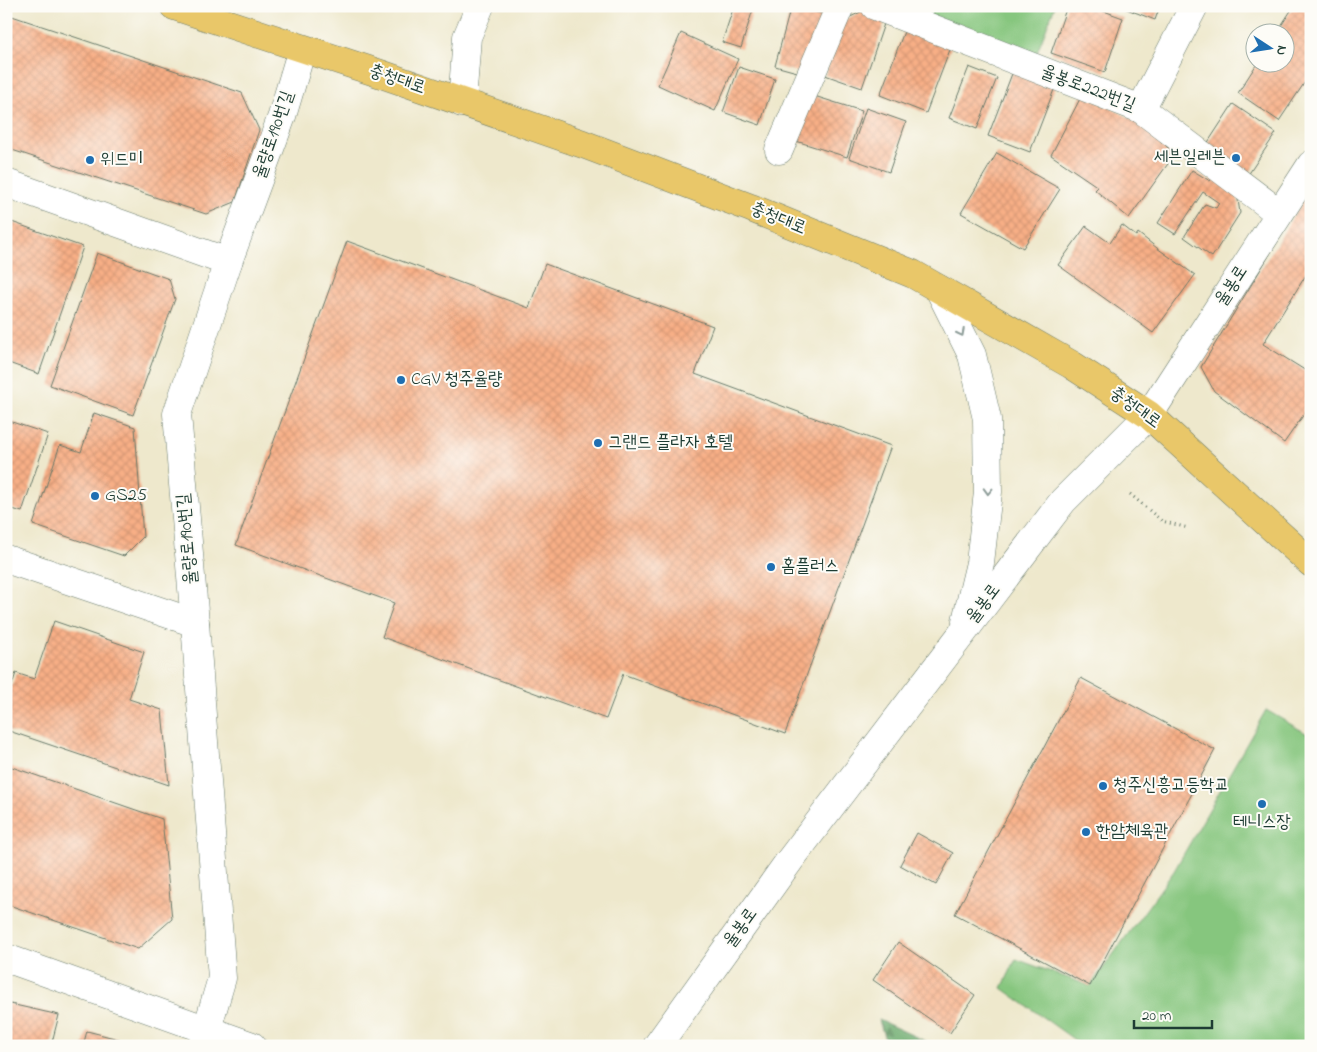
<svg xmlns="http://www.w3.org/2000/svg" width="1317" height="1052" font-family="'Indie Flower','Poor Story',sans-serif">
<defs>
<pattern id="forest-firs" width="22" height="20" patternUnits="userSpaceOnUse" patternTransform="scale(1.25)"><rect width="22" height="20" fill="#6cab6d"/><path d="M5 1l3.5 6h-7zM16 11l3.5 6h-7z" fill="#588c5a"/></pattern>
<pattern id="building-cross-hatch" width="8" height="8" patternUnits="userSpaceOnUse" patternTransform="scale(1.25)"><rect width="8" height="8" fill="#f8af86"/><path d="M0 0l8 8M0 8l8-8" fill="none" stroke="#d49774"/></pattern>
</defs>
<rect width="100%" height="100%" fill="#fdfcf7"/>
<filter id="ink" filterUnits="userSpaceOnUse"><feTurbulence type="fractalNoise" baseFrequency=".02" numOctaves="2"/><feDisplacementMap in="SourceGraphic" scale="10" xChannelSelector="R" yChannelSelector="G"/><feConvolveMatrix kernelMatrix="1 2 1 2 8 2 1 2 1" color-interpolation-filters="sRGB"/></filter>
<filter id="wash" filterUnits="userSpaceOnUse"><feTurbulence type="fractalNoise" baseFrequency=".0096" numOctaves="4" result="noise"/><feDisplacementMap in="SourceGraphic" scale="20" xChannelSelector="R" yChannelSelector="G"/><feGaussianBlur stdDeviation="1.12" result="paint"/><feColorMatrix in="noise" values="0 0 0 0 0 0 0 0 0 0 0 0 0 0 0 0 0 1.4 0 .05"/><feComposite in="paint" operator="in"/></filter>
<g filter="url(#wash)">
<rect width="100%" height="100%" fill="#eee8cc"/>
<polygon fill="url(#forest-firs)" stroke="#467450" points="879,1020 936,1046 887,1046"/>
<g fill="#86c67e" stroke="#528259">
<polygon points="875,6 1055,6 1031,67"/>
<polygon points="1266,710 1311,736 1311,1046 1083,1046 1002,988 1016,959 1090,986 1174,871"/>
</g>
<g id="blocks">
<g fill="url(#building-cross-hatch)">
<polygon points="734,6 754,6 741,48 722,42"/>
<polygon points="791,6 824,14 808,75 775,66"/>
<polygon points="1067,6 1090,6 1123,18 1105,72 1051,53"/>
<polygon points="1119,6 1160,6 1155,20"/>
<polygon points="1294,6 1311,6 1311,73 1279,121 1238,93 1258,62 1284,62 1284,32 1277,32"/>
<polygon points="865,10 886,18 862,88 825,75 844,20"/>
<polygon points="6,14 242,93 259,130 235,202 206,214 6,148"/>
<polygon points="905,29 951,47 926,113 880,95"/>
<polygon points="681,33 738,59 715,111 658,85"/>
<polygon points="1015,66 1057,82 1030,152 988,136"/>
<polygon points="739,67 775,79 760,125 723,112"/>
<polygon points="969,67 997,78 977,129 949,118"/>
<polygon points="1083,93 1141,124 1175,154 1129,218 1095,190 1098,187 1051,155"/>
<polygon points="811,95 862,111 847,157 796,141"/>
<polygon points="1233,104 1276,133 1244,181 1201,153"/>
<polygon points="866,108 906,122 889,172 849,158"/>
<polygon points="997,153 1060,189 1023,248 961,213"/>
<polygon points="1219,169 1235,180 1240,213 1212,257 1184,237 1205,204 1216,208 1219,203 1203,192 1175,234 1158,223 1192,170 1210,181"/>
<polygon points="1311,187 1311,267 1263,344 1311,374 1311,404 1284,443 1214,391 1201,367"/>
<polygon points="6,220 83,247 39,374 6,362"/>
<polygon points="1122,225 1136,236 1138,233 1157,248 1195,275 1153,333 1058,265 1086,226 1110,243"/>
<polygon points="347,241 529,308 545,264 713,326 695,374 891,446 785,734 623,674 606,719 382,637 394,603 236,545"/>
<polygon points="97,253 169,279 175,299 133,415 50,385"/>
<polygon points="94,413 135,427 143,537 124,556 33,525 60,445 81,452"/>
<polygon points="6,420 48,434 22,512 6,507"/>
<polygon points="54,621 144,652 129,699 162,710 169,785 6,730 6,703 16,673 34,679"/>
<polygon points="1081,678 1215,750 1090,986 955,914"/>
<polygon points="6,765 162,819 172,919 138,949 6,904"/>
<polygon points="917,833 953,853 936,885 900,865"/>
<polygon points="898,942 975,995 950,1033 873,980"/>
<polygon points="6,1003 59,1015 51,1046 6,1046"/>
<polygon points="87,1031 142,1045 142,1046 83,1046"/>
</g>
</g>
</g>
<g filter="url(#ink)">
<use href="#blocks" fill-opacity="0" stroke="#677969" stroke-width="1"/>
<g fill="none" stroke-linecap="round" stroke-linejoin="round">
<defs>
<g id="minor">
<polyline points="875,6 1141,109 1279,213"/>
<polyline points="462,103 467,37 480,6"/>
<polyline points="1141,109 1194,6"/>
<polyline points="779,150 840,6"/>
<polyline points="6,183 228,262"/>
<polyline points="939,289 972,355 987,419 988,492 980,563 966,621"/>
<polyline points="6,559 195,623"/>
<polyline points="6,958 252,1046"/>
<polyline points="202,1046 222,978 195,623 177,414 228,262 282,116 302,49"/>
<polyline points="657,1046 790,860 1063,501 1149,415 1311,165"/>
</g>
<polyline id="major" points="174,6 381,74 583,144 751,208 913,274 1072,365 1149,415 1311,563"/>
</defs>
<use href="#minor" stroke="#677969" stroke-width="29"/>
<use href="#major" stroke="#677969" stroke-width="29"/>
<polyline stroke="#677969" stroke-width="3" stroke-dasharray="1 4" stroke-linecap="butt" points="1130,494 1162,521 1188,528"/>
<use href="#minor" stroke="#fff" stroke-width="28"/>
<use href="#major" stroke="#e9c769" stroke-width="28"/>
</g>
<defs><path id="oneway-chevron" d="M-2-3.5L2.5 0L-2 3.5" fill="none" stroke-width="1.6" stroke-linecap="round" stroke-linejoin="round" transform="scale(1.25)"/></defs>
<g stroke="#8f9e9a">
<use href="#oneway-chevron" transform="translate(961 333) rotate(63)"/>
<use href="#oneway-chevron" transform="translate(988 491) rotate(92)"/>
</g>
</g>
<g fill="#1f6fb2" stroke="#fdfcf7" stroke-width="2">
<circle cx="1236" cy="158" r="5"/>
<circle cx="90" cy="160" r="5"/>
<circle cx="401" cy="380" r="5"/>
<circle cx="598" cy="443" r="5"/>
<circle cx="95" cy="496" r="5"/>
<circle cx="771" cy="567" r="5"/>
<circle cx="1103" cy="786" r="5"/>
<circle cx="1262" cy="804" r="5"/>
<circle cx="1086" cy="832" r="5"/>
</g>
<g text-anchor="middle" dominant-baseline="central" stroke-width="4" stroke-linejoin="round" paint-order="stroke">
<g font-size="18" fill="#1f3d34" stroke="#fdfcf7">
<text transform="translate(397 80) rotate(19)">충청대로</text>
<text transform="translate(1088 89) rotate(21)">율봉로222번길</text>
<text transform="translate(274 135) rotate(-71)">율량로190번길</text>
<text transform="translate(778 219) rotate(22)">충청대로</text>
<text transform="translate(1232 286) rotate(-57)">율봉로</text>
<text transform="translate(1135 408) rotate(36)">충청대로</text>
<text transform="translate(188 539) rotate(-95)">율량로190번길</text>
<text transform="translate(984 604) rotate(-53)">율봉로</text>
<text transform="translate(741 928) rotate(-54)">율봉로</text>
</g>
<g font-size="18" fill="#1f3d34" stroke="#fdfcf7" text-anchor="start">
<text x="1226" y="158" text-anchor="end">세븐일레븐</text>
<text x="100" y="160">위드미</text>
<text x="411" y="380">CGV 청주율량</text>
<text x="608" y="443">그랜드 플라자 호텔</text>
<text x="105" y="496">GS25</text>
<text x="781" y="567">홈플러스</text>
<text x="1113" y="786">청주신흥고등학교</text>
<text x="1262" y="823" text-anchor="middle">테니스장</text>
<text x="1096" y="832">한암체육관</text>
</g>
</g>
<rect width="1317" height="1052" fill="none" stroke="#fdfcf7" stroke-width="25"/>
<g transform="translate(1270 48) rotate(102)"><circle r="24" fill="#fdfcf7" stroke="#a4b0a9"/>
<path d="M0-4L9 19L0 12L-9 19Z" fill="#1f6fb2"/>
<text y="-8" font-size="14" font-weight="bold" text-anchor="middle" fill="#1f3d34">N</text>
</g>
<path d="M1134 1020v8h78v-8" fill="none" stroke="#1f3d34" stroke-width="2.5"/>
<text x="1142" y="1020" font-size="15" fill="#1f3d34" stroke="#fdfcf7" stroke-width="4" paint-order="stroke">20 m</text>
</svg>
